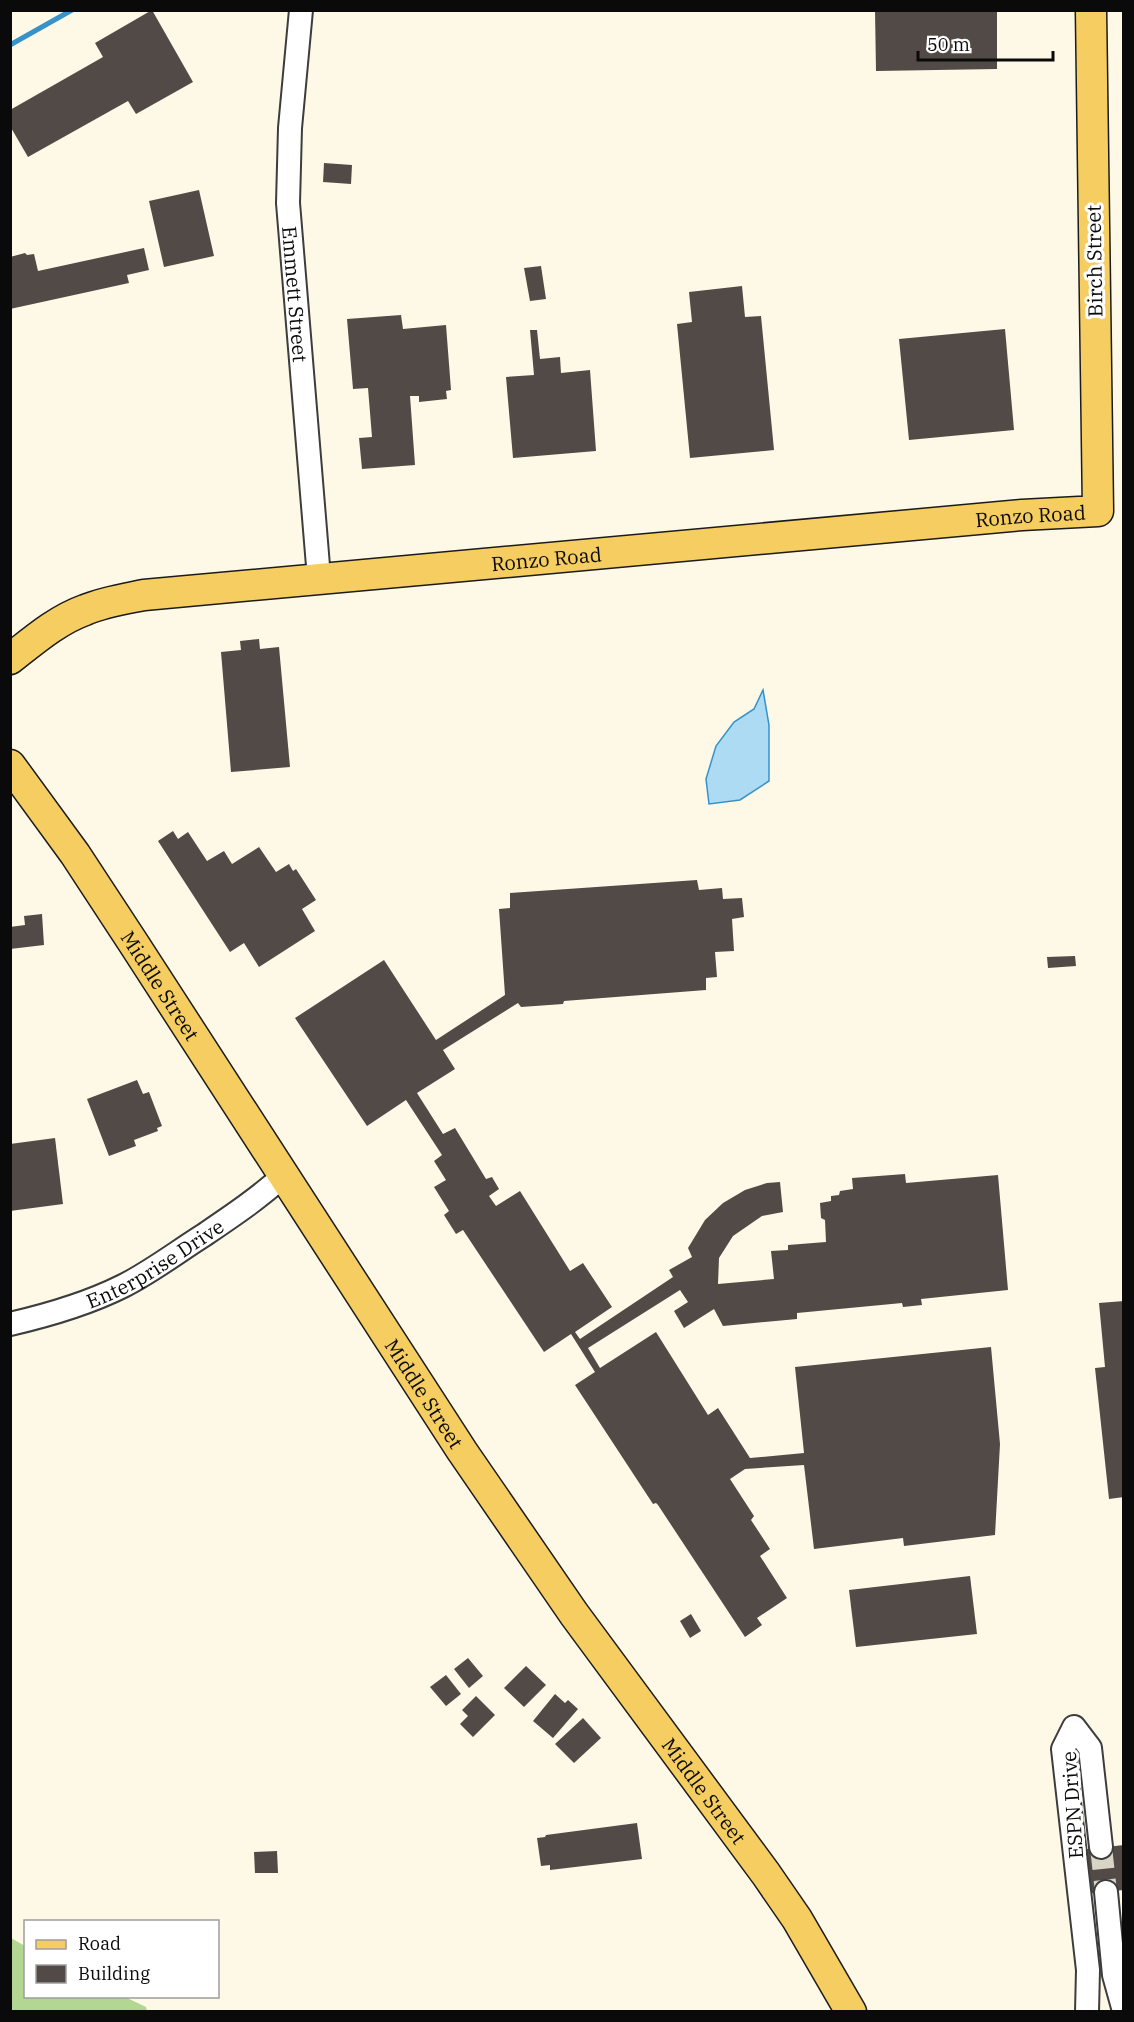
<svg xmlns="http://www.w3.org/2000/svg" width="1134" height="2022" font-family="'IBM Plex Serif',serif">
<rect width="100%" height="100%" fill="#fef9e7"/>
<polygon fill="#b3d792" points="11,1938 25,1946 26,1996 125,1997 146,2007 147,2011 11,2011"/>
<polygon fill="#addbf4" stroke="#3692c9" stroke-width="1.5" points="763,690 769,725 769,781 740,800 709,804 706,779 716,746 734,722 754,709"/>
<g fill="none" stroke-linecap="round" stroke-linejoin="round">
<polyline stroke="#3692c9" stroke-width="5" points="10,45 72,10"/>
</g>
<g fill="#524a46">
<polygon points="152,10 193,82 136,114 128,101 28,157 10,126 10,110 103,57 95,43"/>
<polygon points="875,10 997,10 997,69 876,71"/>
<polygon points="324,163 352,165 351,184 323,182"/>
<polygon points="199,190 214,256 164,267 149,201"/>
<polygon points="144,248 149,270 127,275 129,283 10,309 10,257 25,253 27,255 34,254 38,271"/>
<polygon points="541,266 546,299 530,301 524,268"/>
<polygon points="742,286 745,317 761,316 774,450 690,458 677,324 692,322 689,292"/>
<polygon points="401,315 403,329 446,325 451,390 446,391 447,399 419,402 419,396 410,396 415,465 362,469 359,438 372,437 368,388 353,389 347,319"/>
<polygon points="1005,329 1014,430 909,440 899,339"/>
<polygon points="530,330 537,330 540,359 560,357 561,373 590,370 596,451 513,458 506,377 534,375"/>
<polygon points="259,639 260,649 279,647 290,767 231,772 221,652 241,650 240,641"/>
<polygon points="173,831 178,839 188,832 207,861 224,851 232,864 259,847 276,872 289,864 293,871 296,869 316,900 302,909 315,931 259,967 244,943 230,952 158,841"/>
<polygon points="697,880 699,890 722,888 723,899 742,898 744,917 732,919 734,951 715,952 717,977 706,978 706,990 564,1001 563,1004 521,1007 518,1003 443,1050 455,1069 417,1093 443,1134 455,1128 486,1179 492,1177 499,1189 489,1196 496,1206 520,1191 570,1271 583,1263 612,1307 575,1332 580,1339 673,1277 669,1270 692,1257 688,1248 705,1220 723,1203 745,1190 767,1183 780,1182 783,1212 762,1216 733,1236 719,1258 718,1284 774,1279 771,1251 788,1250 788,1245 826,1242 825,1220 821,1218 820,1203 831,1201 831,1196 839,1195 840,1191 853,1189 852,1178 905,1174 906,1183 998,1175 1008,1290 921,1299 922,1305 903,1307 902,1303 797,1313 797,1319 723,1326 714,1309 684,1328 674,1311 688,1302 680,1290 588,1348 600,1368 656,1332 708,1415 718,1408 750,1458 804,1453 795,1367 991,1347 1000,1444 995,1535 904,1546 903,1538 814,1549 804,1465 745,1469 730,1479 754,1516 751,1520 770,1549 760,1556 787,1598 757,1618 762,1625 745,1637 658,1505 656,1503 653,1504 575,1385 595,1372 571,1334 544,1352 463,1230 456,1234 444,1215 449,1211 434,1187 446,1180 434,1161 442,1155 406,1100 367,1126 295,1018 384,960 436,1040 505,995 499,909 510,908 510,893"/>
<polygon points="42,914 44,945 10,949 10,927 25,925 24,916"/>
<polygon points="1075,956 1076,966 1048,968 1047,957"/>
<polygon points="137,1080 143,1094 149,1092 162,1126 157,1128 158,1131 134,1140 136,1146 109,1156 87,1099"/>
<polygon points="55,1138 63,1204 10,1211 10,1144"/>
<polygon points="1124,1301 1124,1497 1109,1499 1095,1368 1105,1367 1099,1303"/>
<polygon points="970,1576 977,1634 856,1647 849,1590"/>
<polygon points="691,1614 701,1631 690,1638 680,1621"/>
<polygon points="468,1658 483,1676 469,1688 454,1669"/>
<polygon points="526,1666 546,1685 524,1707 504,1688"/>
<polygon points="446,1675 461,1694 446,1706 430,1687"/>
<polygon points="555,1694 565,1703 568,1700 578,1709 553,1738 533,1721"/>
<polygon points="476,1696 495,1715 473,1737 460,1724 468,1716 462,1710"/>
<polygon points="583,1718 601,1738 574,1763 555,1744"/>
<polygon points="637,1823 642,1859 550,1870 550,1865 541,1866 537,1838 545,1837 546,1835"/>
<polygon points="1124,1845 1124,1890 1085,1894 1079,1850"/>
<polygon points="277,1851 278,1873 255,1873 254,1852"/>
</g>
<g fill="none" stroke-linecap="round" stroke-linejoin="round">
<polyline stroke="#d9d5c6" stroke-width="22" stroke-dasharray="22 11" stroke-linecap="butt" points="1101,1847 1106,1892"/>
<defs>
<g id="minor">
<path id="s1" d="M301,10L290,128L288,203L319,578"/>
<path id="s2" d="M10,1324C49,1315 87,1304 123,1286C151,1272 177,1252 204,1235C232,1216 259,1198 284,1175"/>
<polyline points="1106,1892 1114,1975 1124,2011"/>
<polyline points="1087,2012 1088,1970 1063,1749 1074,1727 1090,1748 1101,1847"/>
</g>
<g id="major">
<path id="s3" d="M10,659C33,641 57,620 85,610C104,602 124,599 144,595L1022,515L1098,511L1091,10"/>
<path id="s4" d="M10,765L75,854L134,944L462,1451L574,1614L766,1874L797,1919L851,2012"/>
</g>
</defs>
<use href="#minor" stroke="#3d3d3d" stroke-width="26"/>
<use href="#major" stroke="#1b1b1b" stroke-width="33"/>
<use href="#minor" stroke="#fff" stroke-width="22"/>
<use href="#major" stroke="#f5cd60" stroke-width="30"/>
</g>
<g text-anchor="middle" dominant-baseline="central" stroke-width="6" stroke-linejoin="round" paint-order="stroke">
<g font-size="20" fill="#0a0a0a" stroke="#fff">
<text transform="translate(1094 261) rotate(-91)">Birch Street</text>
<text stroke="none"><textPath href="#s1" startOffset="285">Emmett Street</textPath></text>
<text stroke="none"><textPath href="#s3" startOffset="1041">Ronzo Road</textPath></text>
<text stroke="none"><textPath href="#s3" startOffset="555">Ronzo Road</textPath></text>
<text stroke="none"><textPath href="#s4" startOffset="267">Middle Street</textPath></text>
<text stroke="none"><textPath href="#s2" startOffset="158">Enterprise Drive</textPath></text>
<text stroke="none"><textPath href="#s4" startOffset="753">Middle Street</textPath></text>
<text stroke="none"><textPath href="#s4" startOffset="1239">Middle Street</textPath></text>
<text transform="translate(1072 1805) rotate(-94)">ESPN Drive</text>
</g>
</g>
<rect width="1134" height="2022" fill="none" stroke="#0a0a0a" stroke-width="24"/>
<rect x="24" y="1920" width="195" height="78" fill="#ffffff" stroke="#9d9d9d" stroke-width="1.5"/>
<rect x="36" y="1940" width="30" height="9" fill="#f5cd60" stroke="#9d9d9d" stroke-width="1.5"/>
<text x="78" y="1950" font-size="18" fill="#0a0a0a">Road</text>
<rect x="36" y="1965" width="30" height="18" fill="#524a46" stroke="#9d9d9d" stroke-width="1.5"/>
<text x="78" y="1980" font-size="18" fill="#0a0a0a">Building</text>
<path d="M918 51v9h135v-9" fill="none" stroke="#0a0a0a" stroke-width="3"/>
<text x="927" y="51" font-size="18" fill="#0a0a0a" stroke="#ffffff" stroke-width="4.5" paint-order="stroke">50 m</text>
</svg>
